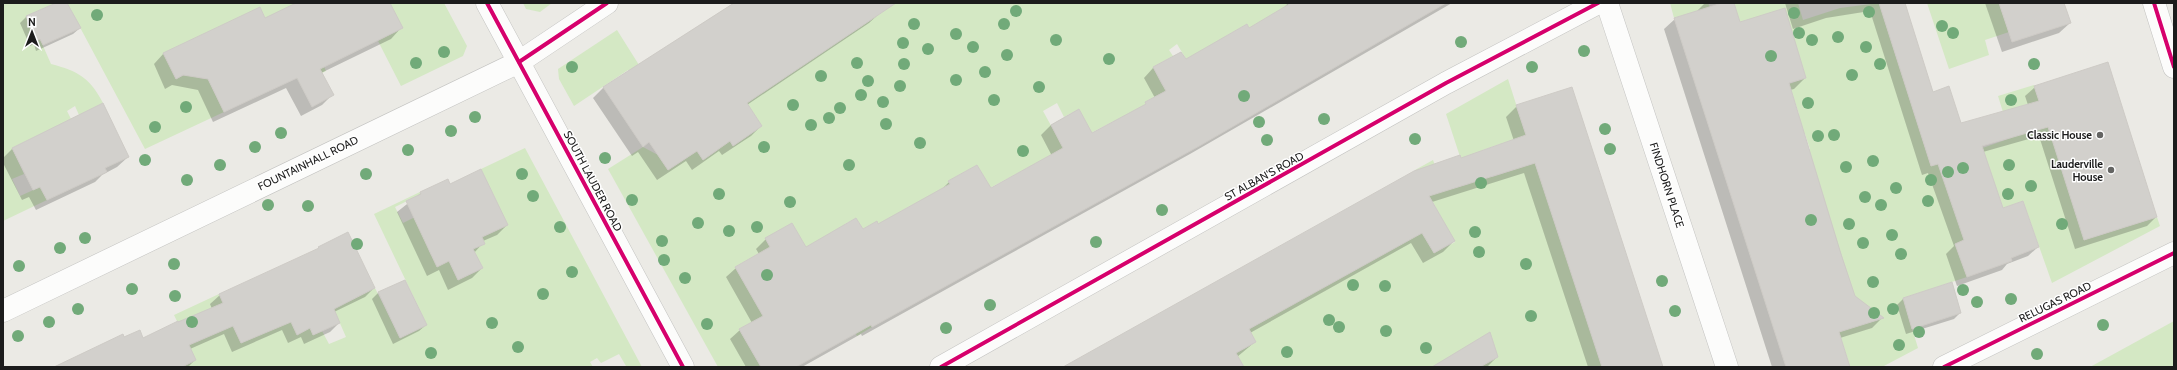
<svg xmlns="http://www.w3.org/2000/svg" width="2177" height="370" font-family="Cabin,sans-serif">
<rect width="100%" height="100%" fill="#ebeae5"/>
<g fill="#d4e8c4">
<path d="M3,3H56L26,16L36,40L40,39L51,64C78,71 90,78 103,103L79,115L75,106L67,111L71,119L12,148L24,174L12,179L20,196L40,187L47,200L3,221Z"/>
<polygon points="67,3 296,3 326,71 300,84 260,8 164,53 176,79 195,70 199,78 208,79 224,112 145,149"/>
<polygon points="390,3 444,3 467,46 463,56 401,86 378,41 402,28"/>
<polygon points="523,3 552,3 540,12 526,9"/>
<polygon points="874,3 1295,3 1271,15 1254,37 1247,24 1226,36 1233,48 1192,69 1177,44 1169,50 1173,56 1153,67 1162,85 1169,89 1145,102 1149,109 1119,131 1114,121 1089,134 1088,126 1079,109 1064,117 1057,103 1043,111 1060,142 1067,147 988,189 988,183 977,165 948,181 958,199 919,214 914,204 901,211 884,235 877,222 863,229 856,218 845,224 841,272 872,327 857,336 792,223 766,238 798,296 763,284 749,259 735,267 750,292 767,314 739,329 761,367 718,367 608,169 643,147 658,155 668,170 697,151 703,160 716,151 702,99 733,146 762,126 732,81 852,32 881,13"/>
<polygon points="1670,3 1708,3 1710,7 1674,18"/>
<polygon points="1734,3 1798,3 1803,20 1840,8 1879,3 1931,166 2011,138 1998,96 2034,85 2039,100 2058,94 2084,240 2157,217 2160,226 2052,283 2023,201 2003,208 1996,188 1973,237 1955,244 1967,277 1903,298 1918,348 1882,367 1838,367 1849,363 1838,329 1794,154 1810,149 1805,134 1778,143 1784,119 1799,114 1789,84 1806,78 1800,59 1741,26"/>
<polygon points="1927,3 1999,3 2009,32 1985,40 1989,55 1949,69"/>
<polygon points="617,30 639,65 630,72 628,70 574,106 559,79 558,69"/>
<polygon points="1508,79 1532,154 1500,144 1483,150 1492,177 1535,163 1602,367 1480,367 1498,357 1490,333 1450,367 1239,367 1243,365 1236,353 1256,342 1249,329 1422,232 1434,253 1455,242 1415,170 1433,160 1444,191 1469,184 1446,114"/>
<polygon points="525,148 642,367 624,367 626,366 619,354 601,363 597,358 590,362 593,367 182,367 196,360 174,315 219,294 223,303 212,308 233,326 241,343 291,321 297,334 310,328 313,335 322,331 329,344 346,337 321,280 360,295 375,288 400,338 427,325 374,214 420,192 421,194 395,207 403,223 429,210 426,243 431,255 449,261 458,280 483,268 473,249 485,244 482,237 508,225 481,169"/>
<polygon points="2174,321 2174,367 2090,367"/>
</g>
<g fill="#0003">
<polygon points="59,3 66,3 80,28 73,34 36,51 34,44 30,46 20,23 26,17"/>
<polygon points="298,3 389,3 401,28 391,39 321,73 332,95 322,105 301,116 286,88 213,122 198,90 172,85 165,89 154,64 164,53 265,20"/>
<polygon points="734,3 873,3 880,13 869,23 747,105 761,126 751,136 722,155 719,151 692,170 686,161 657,180 638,152 632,156 593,98 603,88"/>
<polygon points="1288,3 1452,3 1190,154 862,336 861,334 802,367 746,367 730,339 740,330 752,323 726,277 736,268 759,254 756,249 766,239 806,248 878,225 940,191 949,182 990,189 1052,156 1041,135 1051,125 1078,110 1091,134 1141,108 1155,98 1144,78 1153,68 1181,53 1186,61 1249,29 1283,9"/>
<polygon points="1705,3 1733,3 1739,23 1805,78 1794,89 1790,90 1854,296 1882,318 1872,328 1840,338 1844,367 1772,367 1664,29 1675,19 1697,11"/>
<polygon points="1785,3 1903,3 1932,93 1960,124 2028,105 2025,96 2035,87 2156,217 2147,226 2075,249 2039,136 1983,152 2003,210 2038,247 2028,256 2007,264 2002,270 1957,286 1946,254 1954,246 1928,173 1922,175 1870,11 1826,18 1793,29"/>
<polygon points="1985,3 2063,3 2070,23 2059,33 2002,52"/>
<polygon points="102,104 128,157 117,167 102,175 95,182 36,210 29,197 22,200 3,163 3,158 12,149"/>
<polygon points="1517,106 1662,367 1588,367 1524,173 1432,202 1454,241 1443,252 1423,263 1411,243 1250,333 1255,342 1237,357 1239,367 1066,367 1460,159 1514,141 1506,117"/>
<polygon points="450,185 507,225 497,235 483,241 483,243 474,253 482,268 472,278 448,290 439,270 427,276 397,212 421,193"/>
<polygon points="347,233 374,288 365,297 334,312 339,323 330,332 304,344 301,337 288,343 282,330 232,352 224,334 190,349 195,360 188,367 57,367 124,338 143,339 212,309 210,304 220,295 315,251"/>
<polygon points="404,281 426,325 419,331 393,344 372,299 378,293"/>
<polygon points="1903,299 1960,313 1954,319 1906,334 1897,305"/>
<polygon points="1497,357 1487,367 1438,367"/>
</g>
<g fill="#d2d0cc" stroke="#cecbc6">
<polygon points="56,3 67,3 81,28 43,45 40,39 36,41 26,16"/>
<polygon points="296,3 390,3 403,28 320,69 334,95 312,107 297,78 224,112 208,79 183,75 176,79 163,53 260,7 265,18"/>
<polygon points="734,3 896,3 747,103 762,126 733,146 730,141 703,160 697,151 668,170 649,142 643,147 603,87"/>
<polygon points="1291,3 1446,3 1201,145 872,327 871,325 796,367 761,367 739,329 763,316 735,267 770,247 765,238 792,223 806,247 856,218 863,229 877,221 878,224 950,184 948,181 977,165 991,188 1063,148 1051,125 1079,109 1092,133 1146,104 1145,102 1166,91 1153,67 1181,52 1186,59 1247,24 1249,28"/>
<polygon points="1722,3 1734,3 1740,22 1785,8 1806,78 1789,83 1841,254 1855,296 1884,318 1839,332 1850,367 1786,367 1674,18"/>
<polygon points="1879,3 1905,3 1933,92 1949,86 1961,123 2039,101 2034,86 2108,62 2157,217 2084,240 2048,127 1982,146 2003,208 2023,201 2039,247 2011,258 2012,261 1967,277 1955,244 1964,240 1938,164 1931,166"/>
<polygon points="1999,3 2064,3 2071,23 2012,42"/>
<polygon points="1572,87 1663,367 1602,367 1535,163 1429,196 1455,241 1434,253 1422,233 1249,329 1256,342 1236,353 1244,367 1063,367 1414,171 1460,155 1461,158 1526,135 1516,105"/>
<polygon points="103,103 129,157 105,168 107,172 47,200 40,187 33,190 12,148"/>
<polygon points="481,169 508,225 482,237 485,244 473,249 483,268 458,280 449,261 437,267 406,201 421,194 420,192 448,179 450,184"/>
<polygon points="348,232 375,288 334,309 340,323 313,335 310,328 297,335 291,322 241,343 233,326 189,345 196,360 182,367 54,367 123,334 124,337 140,330 143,338 178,321 178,322 223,303 219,294 319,248 318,247"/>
<polygon points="405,280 427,325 400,338 378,292"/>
<polygon points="1952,282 1961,313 1912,329 1903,298"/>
<polygon points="1490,332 1498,357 1480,367 1432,367"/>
</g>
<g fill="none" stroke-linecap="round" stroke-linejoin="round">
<defs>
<g id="minor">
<polyline points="487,3 683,367"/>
<polyline points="1607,3 1727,367"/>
<polyline points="3,311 519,62 607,3"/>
<polyline points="941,367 1446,83 1598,3"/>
<polyline points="1944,367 2174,253"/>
</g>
<polyline id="tertiary" points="2154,3 2174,67"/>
</defs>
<use href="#minor" stroke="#c3c3c1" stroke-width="23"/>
<use href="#tertiary" stroke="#c3c3c1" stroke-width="23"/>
<use href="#minor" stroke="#fcfcfb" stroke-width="22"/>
<use href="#tertiary" stroke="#fcfcfb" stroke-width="22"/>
<defs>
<g id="cycleway">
<polyline points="487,3 683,367"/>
<polyline points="2154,3 2174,67"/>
<polyline points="519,62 607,3"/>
<polyline points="941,367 1446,83 1598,3"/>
<polyline points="1944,367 2174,253"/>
</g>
</defs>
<use href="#cycleway" stroke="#fff" stroke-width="6"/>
<use href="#cycleway" stroke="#d6006c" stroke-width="4"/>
</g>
<g fill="#71aa79">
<circle cx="1016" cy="11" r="6"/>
<circle cx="1869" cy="12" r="6"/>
<circle cx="1794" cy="13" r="6"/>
<circle cx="97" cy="15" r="6"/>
<circle cx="914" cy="24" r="6"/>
<circle cx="1004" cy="24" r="6"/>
<circle cx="1942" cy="26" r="6"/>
<circle cx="1799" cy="33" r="6"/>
<circle cx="1953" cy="33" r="6"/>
<circle cx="956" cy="34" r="6"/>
<circle cx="1838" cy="37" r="6"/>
<circle cx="1056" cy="40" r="6"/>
<circle cx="1812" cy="40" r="6"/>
<circle cx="1461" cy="42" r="6"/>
<circle cx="903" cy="43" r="6"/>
<circle cx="973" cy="47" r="6"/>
<circle cx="1866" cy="47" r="6"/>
<circle cx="928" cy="49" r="6"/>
<circle cx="1584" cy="51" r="6"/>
<circle cx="444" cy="52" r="6"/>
<circle cx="1007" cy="55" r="6"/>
<circle cx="1771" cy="56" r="6"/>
<circle cx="1109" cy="59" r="6"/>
<circle cx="416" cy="63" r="6"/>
<circle cx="857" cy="63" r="6"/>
<circle cx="904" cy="64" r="6"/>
<circle cx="1880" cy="64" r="6"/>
<circle cx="2034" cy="64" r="6"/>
<circle cx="572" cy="67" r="6"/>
<circle cx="1532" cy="67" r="6"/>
<circle cx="985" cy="72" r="6"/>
<circle cx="1852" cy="75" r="6"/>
<circle cx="821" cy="76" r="6"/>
<circle cx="956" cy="80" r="6"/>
<circle cx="868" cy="81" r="6"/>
<circle cx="900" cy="86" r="6"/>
<circle cx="1039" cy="87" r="6"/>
<circle cx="861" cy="95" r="6"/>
<circle cx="1244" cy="96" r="6"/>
<circle cx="994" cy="100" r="6"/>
<circle cx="2011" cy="100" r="6"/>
<circle cx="883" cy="102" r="6"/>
<circle cx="1808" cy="103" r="6"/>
<circle cx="793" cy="105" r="6"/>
<circle cx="186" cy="107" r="6"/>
<circle cx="840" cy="108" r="6"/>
<circle cx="475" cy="117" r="6"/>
<circle cx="829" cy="118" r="6"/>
<circle cx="1324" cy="119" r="6"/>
<circle cx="1259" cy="122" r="6"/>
<circle cx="886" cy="124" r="6"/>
<circle cx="811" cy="125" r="6"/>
<circle cx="155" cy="127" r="6"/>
<circle cx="1605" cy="129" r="6"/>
<circle cx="451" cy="131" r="6"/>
<circle cx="281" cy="133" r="6"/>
<circle cx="1834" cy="135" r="6"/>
<circle cx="1818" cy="136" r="6"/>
<circle cx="1415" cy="139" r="6"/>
<circle cx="1267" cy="140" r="6"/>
<circle cx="920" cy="143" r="6"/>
<circle cx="255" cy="147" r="6"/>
<circle cx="764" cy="147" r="6"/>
<circle cx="1610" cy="149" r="6"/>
<circle cx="408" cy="150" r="6"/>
<circle cx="1023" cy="151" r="6"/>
<circle cx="605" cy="158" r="6"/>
<circle cx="145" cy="160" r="6"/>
<circle cx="1873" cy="161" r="6"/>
<circle cx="220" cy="165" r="6"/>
<circle cx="849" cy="165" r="6"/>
<circle cx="2009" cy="165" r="6"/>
<circle cx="1846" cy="167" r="6"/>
<circle cx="1963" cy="168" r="6"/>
<circle cx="1948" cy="172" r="6"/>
<circle cx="366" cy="174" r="6"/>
<circle cx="522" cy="174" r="6"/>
<circle cx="187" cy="180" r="6"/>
<circle cx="1931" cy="180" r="6"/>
<circle cx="1481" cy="183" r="6"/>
<circle cx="2031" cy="186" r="6"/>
<circle cx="1896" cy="188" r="6"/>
<circle cx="719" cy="194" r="6"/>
<circle cx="2008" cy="194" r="6"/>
<circle cx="533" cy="196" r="6"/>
<circle cx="1865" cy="197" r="6"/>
<circle cx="632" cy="200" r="6"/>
<circle cx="1928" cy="201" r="6"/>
<circle cx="790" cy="202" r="6"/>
<circle cx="268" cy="205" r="6"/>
<circle cx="1881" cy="205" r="6"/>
<circle cx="308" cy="206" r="6"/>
<circle cx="1162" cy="210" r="6"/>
<circle cx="1811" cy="220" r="6"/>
<circle cx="698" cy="223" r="6"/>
<circle cx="1849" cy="224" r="6"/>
<circle cx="2062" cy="224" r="6"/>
<circle cx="560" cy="227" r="6"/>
<circle cx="757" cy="227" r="6"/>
<circle cx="729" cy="231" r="6"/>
<circle cx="1475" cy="232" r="6"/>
<circle cx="1892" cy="235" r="6"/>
<circle cx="85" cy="238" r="6"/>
<circle cx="662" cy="241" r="6"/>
<circle cx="1096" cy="242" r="6"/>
<circle cx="1863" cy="243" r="6"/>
<circle cx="357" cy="244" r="6"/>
<circle cx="60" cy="248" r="6"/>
<circle cx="1479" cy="252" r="6"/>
<circle cx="1901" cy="254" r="6"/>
<circle cx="664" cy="260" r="6"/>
<circle cx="174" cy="264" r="6"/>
<circle cx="1526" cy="264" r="6"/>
<circle cx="19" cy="266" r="6"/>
<circle cx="572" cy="272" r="6"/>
<circle cx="767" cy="275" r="6"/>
<circle cx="685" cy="278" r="6"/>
<circle cx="1662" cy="281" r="6"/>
<circle cx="1873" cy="282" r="6"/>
<circle cx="1353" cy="285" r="6"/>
<circle cx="1385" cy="286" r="6"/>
<circle cx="132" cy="289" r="6"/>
<circle cx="1963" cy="290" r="6"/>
<circle cx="543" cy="294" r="6"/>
<circle cx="175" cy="296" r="6"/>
<circle cx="2011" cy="299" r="6"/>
<circle cx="1977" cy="302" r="6"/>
<circle cx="990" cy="305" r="6"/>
<circle cx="78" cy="309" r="6"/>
<circle cx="1893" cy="309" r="6"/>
<circle cx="1675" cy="311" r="6"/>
<circle cx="1874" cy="313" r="6"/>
<circle cx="1531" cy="316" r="6"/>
<circle cx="1329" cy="320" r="6"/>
<circle cx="49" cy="322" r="6"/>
<circle cx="192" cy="322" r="6"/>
<circle cx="492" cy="323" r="6"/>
<circle cx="707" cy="324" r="6"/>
<circle cx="2103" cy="325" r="6"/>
<circle cx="1339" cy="327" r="6"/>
<circle cx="946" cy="328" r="6"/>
<circle cx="1386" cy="331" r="6"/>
<circle cx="1919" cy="332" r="6"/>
<circle cx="18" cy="336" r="6"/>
<circle cx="1899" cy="345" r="6"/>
<circle cx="518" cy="347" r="6"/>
<circle cx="1426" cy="348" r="6"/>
<circle cx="1287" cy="352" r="6"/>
<circle cx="431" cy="353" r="6"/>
<circle cx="2037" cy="354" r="6"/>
</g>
<g fill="#646462" stroke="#fff" stroke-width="1.5">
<circle cx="2100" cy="135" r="4"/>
<circle cx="2111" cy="170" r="4"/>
</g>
<g text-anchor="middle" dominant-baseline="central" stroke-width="3" stroke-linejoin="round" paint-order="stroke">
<g font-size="11" font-weight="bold" fill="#1c1c1c" stroke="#fff" text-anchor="end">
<text x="2092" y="135">Classic House</text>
<text x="2103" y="164">Lauderville<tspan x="2103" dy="13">House</tspan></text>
</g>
<g font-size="11" fill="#1c1c1c" stroke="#fff">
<text transform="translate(308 163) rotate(-26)">FOUNTAINHALL ROAD</text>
<text transform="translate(1264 176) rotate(-29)">ST ALBAN'S ROAD</text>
<text transform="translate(593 181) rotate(62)">SOUTH LAUDER ROAD</text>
<text transform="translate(1667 185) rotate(72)">FINDHORN PLACE</text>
<text transform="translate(2055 302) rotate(-26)">RELUGAS ROAD</text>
</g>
</g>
<rect width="2177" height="370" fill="none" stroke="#1c1c1c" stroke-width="8"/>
<g transform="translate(32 32)" stroke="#ffffff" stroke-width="3" paint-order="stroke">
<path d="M0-3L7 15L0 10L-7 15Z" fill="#1c1c1c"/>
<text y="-6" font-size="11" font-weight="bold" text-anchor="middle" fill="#1c1c1c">N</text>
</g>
</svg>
